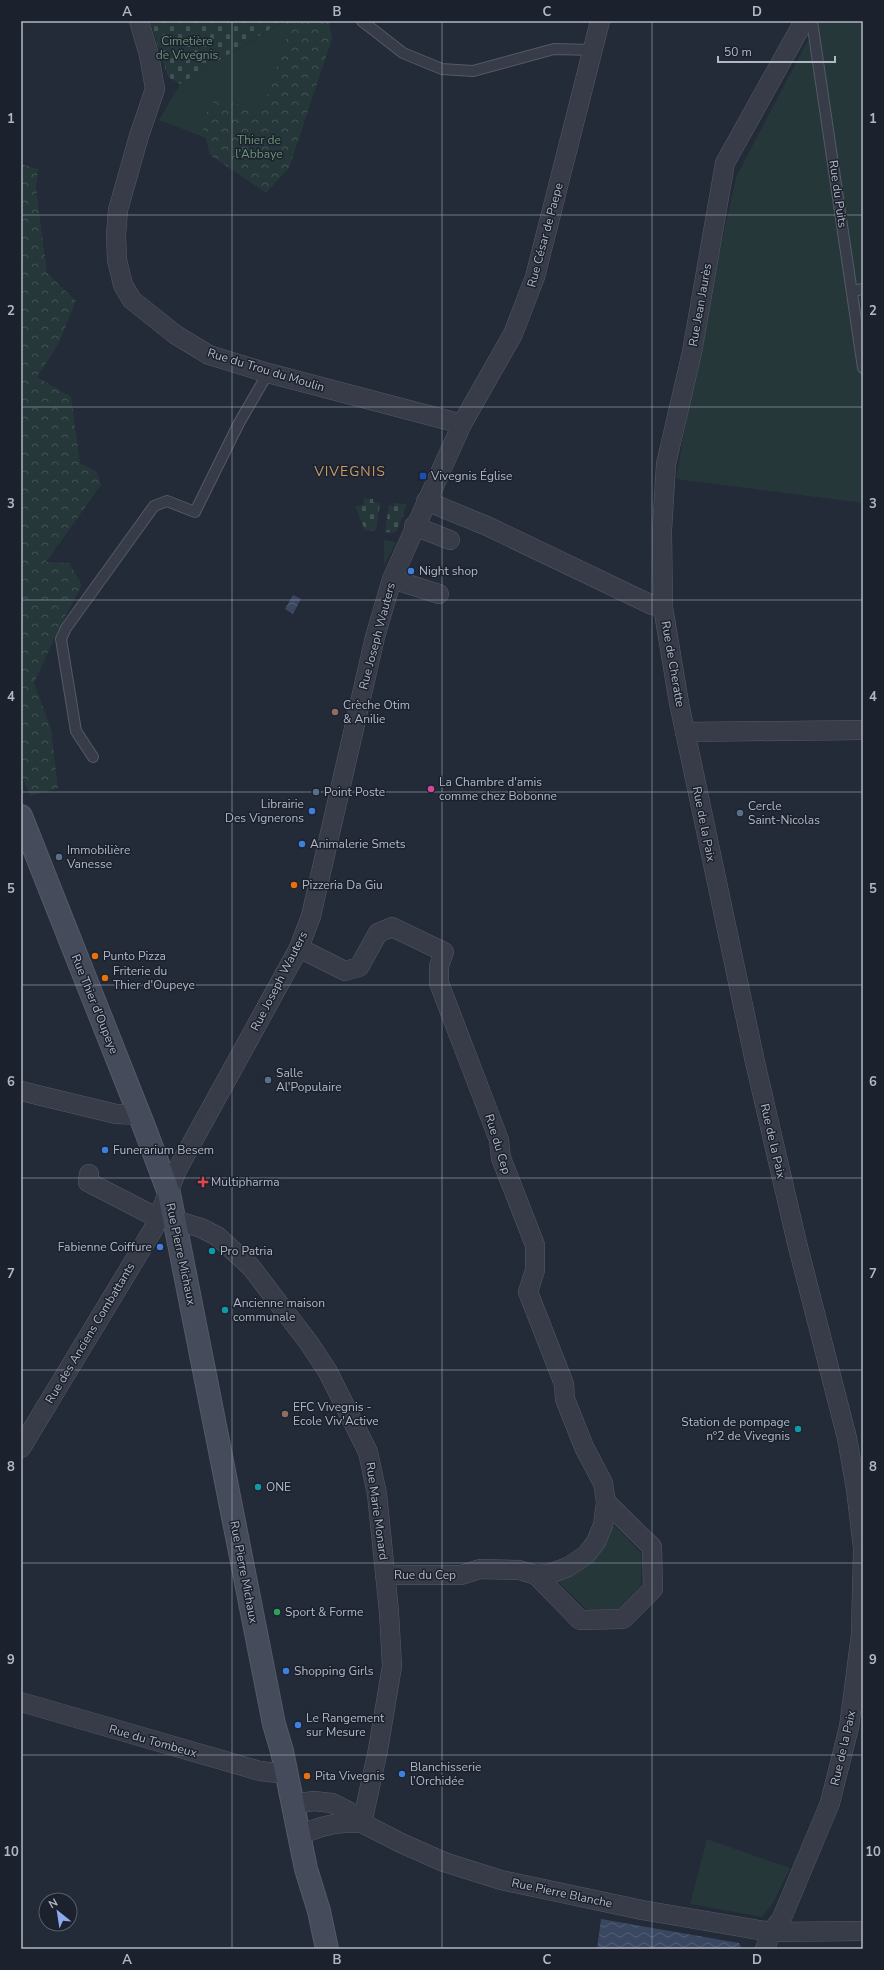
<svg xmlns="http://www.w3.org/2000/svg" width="884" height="1970" font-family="'Nunito Sans',sans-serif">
<defs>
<pattern id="forest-crowns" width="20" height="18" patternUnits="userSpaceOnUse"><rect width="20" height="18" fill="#26373a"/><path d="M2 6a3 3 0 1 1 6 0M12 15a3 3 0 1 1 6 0" fill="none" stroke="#435255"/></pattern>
<pattern id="cemetery-stones" width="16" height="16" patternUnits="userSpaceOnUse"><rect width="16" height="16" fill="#26373a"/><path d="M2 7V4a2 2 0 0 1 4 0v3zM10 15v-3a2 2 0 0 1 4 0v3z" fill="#435255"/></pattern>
<pattern id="water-waves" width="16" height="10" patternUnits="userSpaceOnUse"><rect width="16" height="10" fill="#3a4760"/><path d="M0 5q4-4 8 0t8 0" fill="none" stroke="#545f75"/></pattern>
</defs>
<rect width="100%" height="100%" fill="#232a38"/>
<g fill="#26373a">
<polygon points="818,21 863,21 863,503 676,479 698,352 736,177"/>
<polygon points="283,22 289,31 262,111 201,121 206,138 159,120 180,84"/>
<polygon points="384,540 396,542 384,566"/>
<polygon points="610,1521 641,1553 641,1586 618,1609 586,1609 554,1578"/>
<polygon points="707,1839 790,1868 773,1903 762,1917 690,1904"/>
</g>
<g fill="url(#forest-crowns)">
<polygon points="282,21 329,21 332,39 289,168 266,193 210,155 201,121 216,99 262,111 288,32"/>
<polygon points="21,164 38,169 36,188 47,273 76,301 59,343 37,377 71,397 80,463 97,472 101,485 46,562 69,563 82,585 58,630 34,683 51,729 58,788 30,796 21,773"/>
</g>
<g fill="url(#cemetery-stones)">
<polygon points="150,21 282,21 282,22 180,84 168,77"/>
<polygon points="364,498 373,499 373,502 380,503 376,531 365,530 355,506 363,505"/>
<polygon points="394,503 407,504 397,531 394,533 385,532 389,505 394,506"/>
</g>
<g fill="url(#water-waves)">
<polygon points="293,595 301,599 293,614 285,609"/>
<polygon points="601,1919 739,1943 742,1949 597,1949"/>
</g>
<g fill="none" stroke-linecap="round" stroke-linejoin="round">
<defs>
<g id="service">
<polyline points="362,21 403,53 442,69 473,71 554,49 592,50"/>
<polyline points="812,21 863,368"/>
<polyline points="852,291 863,289"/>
<polyline points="93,757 76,731 61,639 66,628 154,506 167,501 195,512 239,423 268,373"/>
</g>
<g id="minor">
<polyline points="139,21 149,55 155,89 139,136 118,210 116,235 117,260 123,285 132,300 176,335 209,355 268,373 462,424"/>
<polyline points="804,21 725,163 692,352 666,464 662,531 663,607 679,703 755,1062 797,1243 847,1438 856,1489 863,1548"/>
<polyline points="426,501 487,526 652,605 663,607"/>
<polyline points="414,526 450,540"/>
<polyline points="392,579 439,594"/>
<polyline points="685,732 863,730"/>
<polyline points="299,948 345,971 359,967 378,933 392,927 444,952 439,966 439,983 499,1140 501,1158 535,1245 535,1270 528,1292 564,1384 565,1399 584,1447 603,1483 606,1502 603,1525 596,1542 586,1555 568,1567 549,1574 536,1575 519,1570 480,1569 461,1575 385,1575"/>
<polyline points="21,1091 116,1114 140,1115"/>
<polyline points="89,1174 88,1182 150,1214 159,1218 175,1220 201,1228 217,1236 251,1267 309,1343 328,1372 368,1452 377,1494 389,1612 392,1666 378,1750 362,1823"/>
<polyline points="21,1448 154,1228 177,1170 299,948 311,916 375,637 392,579 462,424 513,334 535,277 600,21"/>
<polyline points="536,1575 580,1620 623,1619 653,1589 652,1547 606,1502"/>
<polyline points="21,1702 260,1771 286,1774"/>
<polyline points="293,1804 314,1801 332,1803 348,1811 362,1823 401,1843 444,1862 501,1880 642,1910 771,1932 863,1931"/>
<path d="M300,1835C323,1825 337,1822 362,1823"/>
<polyline points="765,1949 771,1932 781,1920 830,1803 849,1727 861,1634 863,1550"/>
</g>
<polyline id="secondary" points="21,816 145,1129 169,1193 274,1724 282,1751 306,1869 319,1911 327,1949"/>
</defs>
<use href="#service" stroke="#545a66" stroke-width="12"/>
<use href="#minor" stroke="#545a66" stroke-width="20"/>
<use href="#secondary" stroke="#545a66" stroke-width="24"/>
<use href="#service" stroke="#373c48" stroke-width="10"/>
<use href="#minor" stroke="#373c48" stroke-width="19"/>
<use href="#secondary" stroke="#454b5b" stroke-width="22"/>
</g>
<path fill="none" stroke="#b1b7c4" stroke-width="1" stroke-opacity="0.55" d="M232,21V1949M442,21V1949M652,21V1949M21,215H863M21,407H863M21,600H863M21,792H863M21,985H863M21,1178H863M21,1370H863M21,1563H863M21,1755H863"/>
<rect fill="#1a4fb4" stroke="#1c222d" stroke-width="1.5" x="419" y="472" width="8" height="8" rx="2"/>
<g fill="#3f7fe0" stroke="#1c222d" stroke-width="1.5">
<circle cx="411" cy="571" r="4"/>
<circle cx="312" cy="811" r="4"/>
<circle cx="302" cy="844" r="4"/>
<circle cx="105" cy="1150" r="4"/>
<circle cx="160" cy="1247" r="4"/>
<circle cx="286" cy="1671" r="4"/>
<circle cx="298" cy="1725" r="4"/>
<circle cx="402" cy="1774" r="4"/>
</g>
<g fill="#8d6e63" stroke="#1c222d" stroke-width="1.5">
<circle cx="335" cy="712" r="4"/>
<circle cx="285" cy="1414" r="4"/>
</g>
<circle fill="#d1479c" stroke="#1c222d" stroke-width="1.5" cx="431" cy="789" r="4"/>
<g fill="#5c6f8a" stroke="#1c222d" stroke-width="1.5">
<circle cx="316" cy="792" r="4"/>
<circle cx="740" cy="813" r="4"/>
<circle cx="59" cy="857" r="4"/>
<circle cx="268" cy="1080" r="4"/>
</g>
<g fill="#e8710a" stroke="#1c222d" stroke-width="1.5">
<circle cx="294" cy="885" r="4"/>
<circle cx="95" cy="956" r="4"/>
<circle cx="105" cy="978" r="4"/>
<circle cx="307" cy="1776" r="4"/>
</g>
<path fill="#e0444e" stroke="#1c222d" stroke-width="1.5" d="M201 1176h4v4h4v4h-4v4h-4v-4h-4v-4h4z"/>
<g fill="#0f9aa8" stroke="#1c222d" stroke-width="1.5">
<circle cx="212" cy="1251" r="4"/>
<circle cx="225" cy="1310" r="4"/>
<circle cx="798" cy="1429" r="4"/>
<circle cx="258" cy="1487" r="4"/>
</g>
<circle fill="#2e9e5b" stroke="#1c222d" stroke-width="1.5" cx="277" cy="1612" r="4"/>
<g text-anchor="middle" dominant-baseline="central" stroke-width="3" stroke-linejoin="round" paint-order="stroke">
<g font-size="12" fill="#6b9377" stroke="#1c222d">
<text x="187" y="41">Cimetière<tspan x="187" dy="14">de Vivegnis</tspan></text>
<text x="259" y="140">Thier de<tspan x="259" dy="14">l'Abbaye</tspan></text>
</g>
<g font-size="12" fill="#b1b7c4" stroke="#1c222d">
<text transform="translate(838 194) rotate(82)">Rue du Puits</text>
<text transform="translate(545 235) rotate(-75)">Rue César de Paepe</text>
<text transform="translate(700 305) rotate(-80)">Rue Jean Jaurès</text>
<text transform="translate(266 370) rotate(17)">Rue du Trou du Moulin</text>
<text transform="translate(377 636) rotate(-75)">Rue Joseph Wauters</text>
<text transform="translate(673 664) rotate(80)">Rue de Cheratte</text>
<text transform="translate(704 824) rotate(79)">Rue de la Paix</text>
<text transform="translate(279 981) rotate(-63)">Rue Joseph Wauters</text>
<text transform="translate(95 1004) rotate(68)">Rue Thier d'Oupeye</text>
<text transform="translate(773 1141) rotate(77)">Rue de la Paix</text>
<text transform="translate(498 1144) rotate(73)">Rue du Cep</text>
<text transform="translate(181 1254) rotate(78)">Rue Pierre Michaux</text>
<text transform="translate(90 1333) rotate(-59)">Rue des Anciens Combattants</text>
<text transform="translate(377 1511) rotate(82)">Rue Marie Monard</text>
<text transform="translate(244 1572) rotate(79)">Rue Pierre Michaux</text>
<text x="425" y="1575">Rue du Cep</text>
<text transform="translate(153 1741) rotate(16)">Rue du Tombeux</text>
<text transform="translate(843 1748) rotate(-77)">Rue de la Paix</text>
<text transform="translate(562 1893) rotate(12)">Rue Pierre Blanche</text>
</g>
<g font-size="12" fill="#b1b7c4" stroke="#1c222d" text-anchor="start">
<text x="431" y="476">Vivegnis Église</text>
<text x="419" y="571">Night shop</text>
<text x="343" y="705">Crèche Otim<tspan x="343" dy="14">&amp; Anilie</tspan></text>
<text x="439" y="782">La Chambre d'amis<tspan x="439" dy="14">comme chez Bobonne</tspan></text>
<text x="324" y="792">Point Poste</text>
<text x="304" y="804" text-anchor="end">Librairie<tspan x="304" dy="14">Des Vignerons</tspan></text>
<text x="748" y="806">Cercle<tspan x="748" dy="14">Saint-Nicolas</tspan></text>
<text x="310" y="844">Animalerie Smets</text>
<text x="67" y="850">Immobilière<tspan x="67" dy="14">Vanesse</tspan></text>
<text x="302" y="885">Pizzeria Da Giu</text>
<text x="103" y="956">Punto Pizza</text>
<text x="113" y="971">Friterie du<tspan x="113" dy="14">Thier d'Oupeye</tspan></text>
<text x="276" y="1073">Salle<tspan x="276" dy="14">Al'Populaire</tspan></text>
<text x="113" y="1150">Funerarium Besem</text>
<text x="211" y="1182">Multipharma</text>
<text x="152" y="1247" text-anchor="end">Fabienne Coiffure</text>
<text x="220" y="1251">Pro Patria</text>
<text x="233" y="1303">Ancienne maison<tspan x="233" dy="14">communale</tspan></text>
<text x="293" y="1407">EFC Vivegnis -<tspan x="293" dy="14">Ecole Viv'Active</tspan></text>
<text x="790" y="1422" text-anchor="end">Station de pompage<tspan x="790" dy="14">n°2 de Vivegnis</tspan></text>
<text x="266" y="1487">ONE</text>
<text x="285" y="1612">Sport &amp; Forme</text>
<text x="294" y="1671">Shopping Girls</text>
<text x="306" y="1718">Le Rangement<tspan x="306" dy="14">sur Mesure</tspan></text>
<text x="410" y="1767">Blanchisserie<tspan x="410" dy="14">l’Orchidée</tspan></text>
<text x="315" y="1776">Pita Vivegnis</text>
</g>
<g font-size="14" letter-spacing="1" fill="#ca9a66" stroke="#1c222d">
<text x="350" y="471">VIVEGNIS</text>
</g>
</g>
<rect width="884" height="1970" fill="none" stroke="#1c222d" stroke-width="44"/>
<g transform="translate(58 1912) rotate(330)"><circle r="19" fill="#1c222d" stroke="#585e69"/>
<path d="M0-3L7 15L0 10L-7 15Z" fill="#8cabef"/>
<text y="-6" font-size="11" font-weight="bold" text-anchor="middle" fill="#b1b7c4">N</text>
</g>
<path d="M718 56v6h117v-6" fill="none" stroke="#b1b7c4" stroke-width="2"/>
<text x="724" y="56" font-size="12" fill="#b1b7c4" stroke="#1c222d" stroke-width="3" paint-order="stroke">50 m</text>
<rect x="22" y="22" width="840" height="1926" fill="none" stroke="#b1b7c4" stroke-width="1.5"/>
<g font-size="13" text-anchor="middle" font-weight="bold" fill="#b1b7c4">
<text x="127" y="16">A</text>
<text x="337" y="16">B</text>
<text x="547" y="16">C</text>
<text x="757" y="16">D</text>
<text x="11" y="123">1</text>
<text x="873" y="123">1</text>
<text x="11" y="315">2</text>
<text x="873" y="315">2</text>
<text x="11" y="508">3</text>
<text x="873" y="508">3</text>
<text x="11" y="701">4</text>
<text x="873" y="701">4</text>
<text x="11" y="893">5</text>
<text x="873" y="893">5</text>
<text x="11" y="1086">6</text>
<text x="873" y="1086">6</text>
<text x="11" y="1278">7</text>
<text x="873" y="1278">7</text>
<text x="11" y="1471">8</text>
<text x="873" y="1471">8</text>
<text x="11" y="1664">9</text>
<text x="873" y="1664">9</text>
<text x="11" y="1856">10</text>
<text x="873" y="1856">10</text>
<text x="127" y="1964">A</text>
<text x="337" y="1964">B</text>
<text x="547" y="1964">C</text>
<text x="757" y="1964">D</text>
</g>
</svg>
